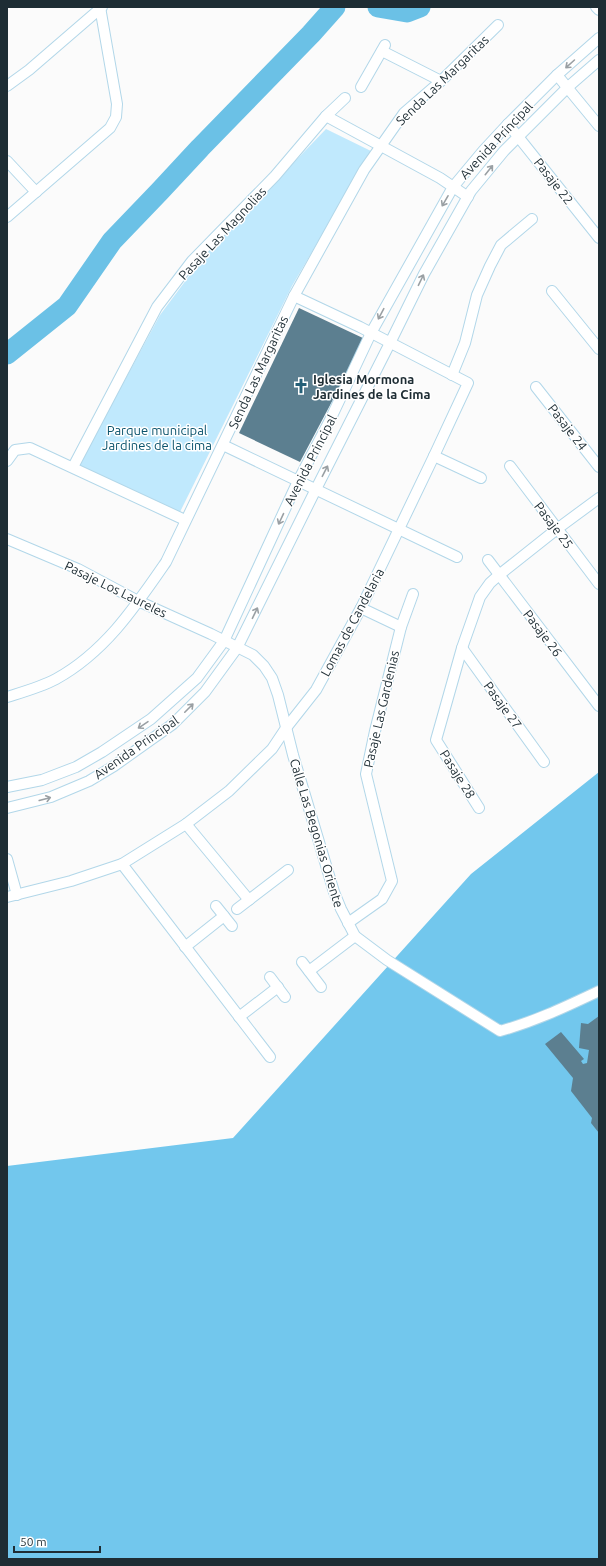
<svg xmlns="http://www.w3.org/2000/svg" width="606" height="1566" font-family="Ubuntu,sans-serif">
<rect width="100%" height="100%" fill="#fbfbfb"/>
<polygon fill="#c0e9fd" points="326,129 371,151 292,286 180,512 79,465 160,315 204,256"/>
<polygon fill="#72c7ed" points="599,772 599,1559 7,1559 7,1166 233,1138 471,874"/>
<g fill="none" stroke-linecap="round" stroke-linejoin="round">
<g stroke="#6bc1e6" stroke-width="21">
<polyline points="378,7 407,12 420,7"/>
<polyline points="7,354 67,306 112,241 160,191 200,148 311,34 335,7"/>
</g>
</g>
<g fill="#5c7f90">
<polygon points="299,308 365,339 300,462 239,433"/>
<polygon points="599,1016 599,1133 591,1123 592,1118 571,1091 573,1078 545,1044 561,1032 584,1059 581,1061 583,1064 587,1063 589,1050 579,1048 581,1023 588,1024"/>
</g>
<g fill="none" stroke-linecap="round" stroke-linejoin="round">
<defs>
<g id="street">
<polyline points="596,7 599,10"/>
<polyline points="382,51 441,81"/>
<polyline points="557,75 599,126"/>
<polyline points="7,86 29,70 102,7"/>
<polyline points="361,87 385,45"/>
<polyline points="326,116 440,178 468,197"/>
<polyline points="508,124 599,238"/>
<polyline points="7,161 36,192"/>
<polyline points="7,217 110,128 116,117 117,104 100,7"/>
<polyline points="552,291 599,349"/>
<polyline points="452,375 465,343 477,295 490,266 501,245 532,219"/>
<polyline points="536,387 599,467"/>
<polyline points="223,445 457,557"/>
<polyline points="434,456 481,478"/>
<polyline points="7,461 15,450 30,448 185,520"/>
<polyline points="510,466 599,584"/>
<polyline points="73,467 157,307 192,261 275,176 326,116 345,98"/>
<path d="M7,539L78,569L138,601L211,634L253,655L264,666L272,678L278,695L293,755L334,892L341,909L355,936L387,960L500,1031C536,1021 565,1007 599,991"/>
<polyline points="488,560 599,706"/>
<polyline points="361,608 401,627"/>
<polyline points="462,648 544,762"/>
<path d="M7,697C23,692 41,687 56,679C105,652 135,607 166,562L294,296L364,170L404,113L441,81L498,25"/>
<polyline points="7,787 42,780 76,767 102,752 151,719 197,678 224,641 298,481 331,418 371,333 453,187 483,151 508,124 557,75 599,38"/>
<polyline points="7,808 51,797 89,781 114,766 173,724 205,692 237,648 316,489 390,343 424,274 471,191 504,151 568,87 599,60"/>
<polyline points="479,808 436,740 462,648 480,597 490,583 499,575 557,529 599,498"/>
<polyline points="186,824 249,900"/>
<polyline points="7,859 17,895"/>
<polyline points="122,864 270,1057"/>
<polyline points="7,897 71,881 122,864 186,824 229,791 272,749 286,728 316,690 361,608 434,456 468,383 360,327 294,296"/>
<polyline points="216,906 232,926"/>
<polyline points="237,909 288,870"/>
<polyline points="348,923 382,899 392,881 366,774 375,731 401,627 413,594"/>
<polyline points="185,947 224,916"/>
<polyline points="302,962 321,987"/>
<polyline points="309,971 355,936"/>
<polyline points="270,977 285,997"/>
<polyline points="239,1017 278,987"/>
</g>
</defs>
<use href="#street" stroke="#b2d7e9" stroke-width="12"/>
<use href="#street" stroke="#fff" stroke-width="10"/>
</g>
<defs><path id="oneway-shaft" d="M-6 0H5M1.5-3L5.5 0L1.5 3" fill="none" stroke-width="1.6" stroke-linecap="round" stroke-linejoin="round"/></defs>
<g stroke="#9aa0a4">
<use href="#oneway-shaft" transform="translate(570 64) rotate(138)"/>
<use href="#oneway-shaft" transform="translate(489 170) rotate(-51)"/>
<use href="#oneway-shaft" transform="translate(445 201) rotate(120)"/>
<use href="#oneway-shaft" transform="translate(421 280) rotate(-64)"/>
<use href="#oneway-shaft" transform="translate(381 314) rotate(118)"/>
<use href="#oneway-shaft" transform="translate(325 471) rotate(-63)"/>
<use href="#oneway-shaft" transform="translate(281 519) rotate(115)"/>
<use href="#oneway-shaft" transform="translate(255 613) rotate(-64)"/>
<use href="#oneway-shaft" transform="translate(189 708) rotate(-45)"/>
<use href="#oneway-shaft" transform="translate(143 725) rotate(146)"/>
<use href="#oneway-shaft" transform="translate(45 799) rotate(-15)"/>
</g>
<defs>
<symbol id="church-bare" viewBox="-9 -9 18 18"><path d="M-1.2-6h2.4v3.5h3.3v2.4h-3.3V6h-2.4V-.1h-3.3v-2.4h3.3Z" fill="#256078" stroke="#fff" stroke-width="2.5" paint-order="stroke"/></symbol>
</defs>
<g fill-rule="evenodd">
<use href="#church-bare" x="290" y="375" width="22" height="22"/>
</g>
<g text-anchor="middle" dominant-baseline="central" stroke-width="3" stroke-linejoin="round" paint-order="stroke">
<g font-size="13" fill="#1e2d34" stroke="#fff">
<text transform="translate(442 80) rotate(-44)">Senda Las Margaritas</text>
<text transform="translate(496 140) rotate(-47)">Avenida Principal</text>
<text transform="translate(554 181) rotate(52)">Pasaje 22</text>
<text transform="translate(222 233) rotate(-47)">Pasaje Las Magnolias</text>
<text transform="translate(258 372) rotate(-65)">Senda Las Margaritas</text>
<text transform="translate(568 427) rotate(52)">Pasaje 24</text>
<text transform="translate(310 460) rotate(-63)">Avenida Principal</text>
<text transform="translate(554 525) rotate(53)">Pasaje 25</text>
<text transform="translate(116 589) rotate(26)">Pasaje Los Laureles</text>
<text transform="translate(352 622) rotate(-62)">Lomas de Candelaria</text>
<text transform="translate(543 633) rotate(53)">Pasaje 26</text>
<text transform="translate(503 705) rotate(54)">Pasaje 27</text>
<text transform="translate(381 709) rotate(-77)">Pasaje Las Gardenias</text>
<text transform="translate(136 747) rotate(-35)">Avenida Principal</text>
<text transform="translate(458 774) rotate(58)">Pasaje 28</text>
<text transform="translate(317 833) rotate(73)">Calle Las Begonias Oriente</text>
</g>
<g font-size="13" font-weight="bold" fill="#1e2d34" stroke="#fff" text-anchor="start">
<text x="313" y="379">Iglesia Mormona<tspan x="313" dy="15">Jardines de la Cima</tspan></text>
</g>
<g font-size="13" fill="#0a536c" stroke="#fff">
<text x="157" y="430">Parque municipal<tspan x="157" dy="15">Jardines de la cima</tspan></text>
</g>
</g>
<rect width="606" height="1566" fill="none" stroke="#1e2d34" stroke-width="16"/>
<path d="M14 1546v6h86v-6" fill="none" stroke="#1e2d34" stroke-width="2"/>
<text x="20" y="1546" font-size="12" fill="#1e2d34" stroke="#ffffff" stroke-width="3" paint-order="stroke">50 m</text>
</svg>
